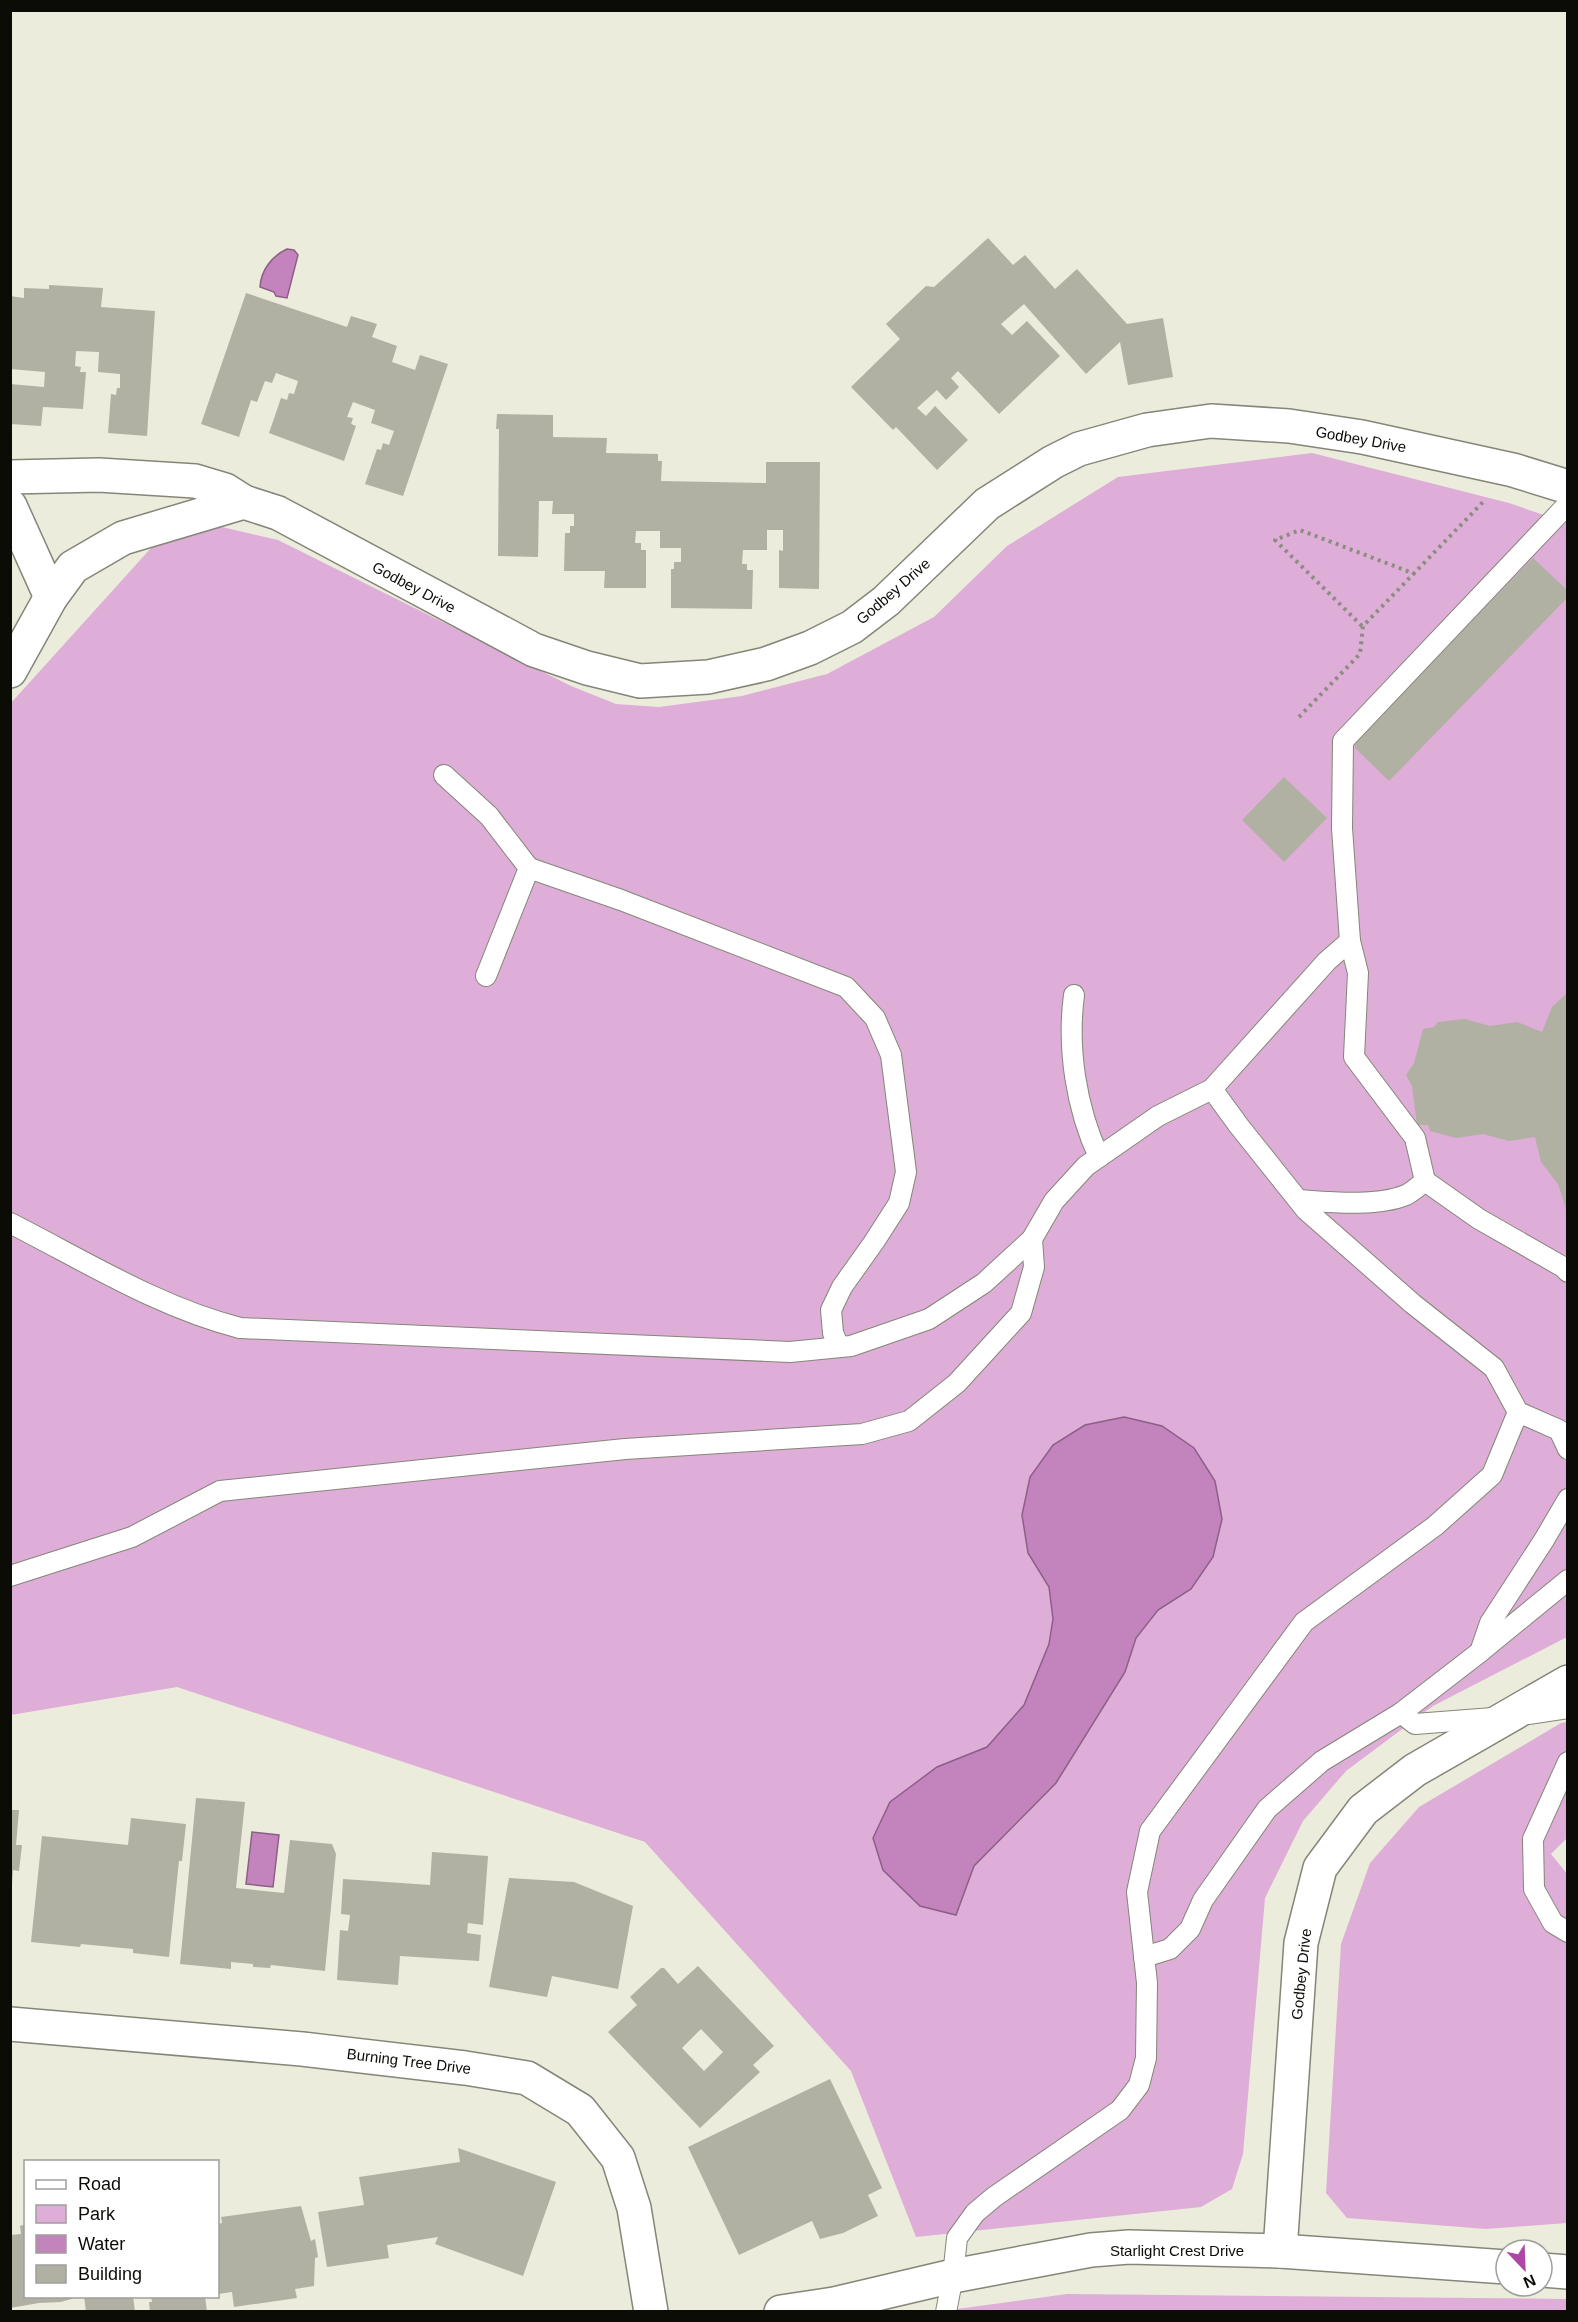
<svg xmlns="http://www.w3.org/2000/svg" width="1578" height="2322" font-family="Arial,sans-serif">
<rect width="100%" height="100%" fill="#ebecdc"/>
<g fill="#deadd8">
<polygon points="1312,453 1509,503 1567,523 1567,1637 1433,1706 1346,1771 1303,1821 1265,1898 1243,2154 1232,2189 1201,2207 916,2237 851,2071 645,1842 177,1687 11,1715 11,703 161,537 222,527 278,540 571,686 616,704 659,707 742,696 827,674 934,617 1007,546 1118,477"/>
<polygon points="1567,1722 1567,1838 1551,1854 1568,1875 1567,2223 1486,2229 1347,2218 1326,2193 1341,1944 1370,1863 1419,1807 1561,1723"/>
<polygon points="1067,2294 1568,2299 1567,2312 935,2312"/>
</g>
<g fill="#c384bd" stroke="#8c6086" stroke-width="1.5">
<path d="M287,249L294,250L298,255L287,298L276,296L274,292L260,287C261,270 272,256 287,249Z"/>
<polygon points="1124,1417 1162,1426 1194,1448 1215,1481 1222,1519 1213,1557 1191,1589 1158,1610 1136,1638 1125,1672 1056,1783 974,1866 956,1915 920,1906 883,1870 873,1838 890,1802 937,1767 987,1747 1024,1705 1049,1644 1053,1619 1049,1587 1028,1553 1022,1515 1030,1477 1053,1445 1085,1425"/>
<polygon points="252,1832 279,1835 273,1887 246,1884"/>
</g>
<g fill="#b0b1a2" fill-rule="evenodd">
<polygon points="988,238 1013,265 1025,255 1055,289 1077,269 1127,324 1163,318 1173,377 1128,385 1120,342 1086,374 1024,304 1001,324 1012,335 1027,321 1060,356 999,414 958,371 951,378 959,387 946,400 937,390 917,408 926,416 935,406 968,440 937,470 896,427 893,430 851,387 900,339 886,324 926,286 934,287"/>
<polygon points="49,285 103,288 101,307 155,311 147,436 108,433 111,394 116,395 117,388 120,388 120,374 98,372 99,352 76,351 75,366 81,367 80,372 86,372 83,409 43,407 41,426 10,424 10,384 44,387 45,372 10,369 10,296 24,298 24,288 49,289"/>
<polygon points="246,293 347,327 351,316 377,324 372,337 397,346 392,362 415,370 420,355 448,364 403,496 365,484 377,449 381,450 383,443 389,445 394,431 371,423 375,410 353,402 347,417 353,418 351,424 356,426 344,461 269,433 281,398 287,400 289,393 294,394 298,381 276,373 272,383 265,381 257,402 251,400 239,437 201,424"/>
<polygon points="497,414 553,415 553,437 607,438 606,453 658,454 658,461 662,461 661,481 766,483 766,462 820,462 819,589 779,588 779,550 783,551 783,530 767,530 767,550 743,550 742,564 747,564 747,570 753,570 752,609 671,608 671,569 674,569 674,562 681,562 681,548 660,548 660,531 636,531 635,543 641,543 641,550 646,550 646,588 604,588 605,571 564,571 565,533 570,533 570,526 574,526 574,514 552,514 553,501 539,501 538,557 498,556 499,429 496,429"/>
<polygon points="1533,558 1568,591 1568,597 1389,781 1355,748 1355,742"/>
<polygon points="1284,777 1327,818 1284,862 1242,820"/>
<polygon points="1568,992 1568,1215 1558,1184 1541,1162 1535,1137 1509,1141 1483,1134 1456,1138 1430,1131 1428,1125 1417,1125 1412,1086 1406,1075 1414,1063 1423,1029 1434,1027 1438,1022 1465,1019 1490,1026 1517,1022 1542,1032 1552,1007"/>
<polygon points="196,1798 245,1802 236,1888 284,1893 290,1840 332,1844 336,1854 325,1971 271,1965 270,1968 253,1967 253,1964 231,1962 231,1969 180,1964"/>
<polygon points="10,1810 19,1810 16,1845 22,1845 19,1871 13,1870 12,1885"/>
<polygon points="131,1818 186,1824 182,1861 179,1861 169,1957 133,1953 133,1949 81,1944 80,1947 31,1942 42,1836 128,1845"/>
<polygon points="432,1852 488,1856 483,1925 468,1923 467,1933 481,1935 479,1961 400,1956 398,1985 337,1980 340,1930 348,1931 350,1915 341,1914 343,1879 430,1885"/>
<polygon points="509,1878 574,1882 633,1906 618,1989 552,1976 547,1997 489,1987"/>
<path d="M698,1966L774,2046L753,2065L760,2072L700,2128L608,2032L637,2005L630,1997L661,1968H664L678,1984ZM701,2029L723,2052L704,2071L682,2048Z"/>
<polygon points="830,2079 882,2188 868,2195 878,2216 843,2233 820,2239 812,2221 739,2255 688,2147"/>
<polygon points="458,2148 556,2182 523,2276 435,2244 438,2237 387,2245 389,2258 327,2267 318,2212 364,2205 359,2177 460,2162"/>
<polygon points="301,2206 311,2241 315,2239 318,2257 315,2258 314,2286 295,2289 297,2298 234,2307 232,2292 218,2294 218,2224 222,2223 221,2217"/>
<polygon points="26,2224 26,2296 78,2297 61,2302 39,2303 10,2308 10,2235 21,2234 20,2226"/>
<polygon points="84,2296 133,2296 135,2312 86,2312"/>
<polygon points="151,2296 205,2296 207,2312 150,2312 149,2302 152,2302"/>
</g>
<g fill="none" stroke-linecap="round" stroke-linejoin="round">
<defs>
<g id="lane">
<polyline points="444,775 489,816 529,868 486,976"/>
<polyline points="529,868 621,900 846,987 875,1018 891,1055 906,1172 899,1203 874,1242 842,1287 831,1310 833,1333 839,1347"/>
<polyline points="1350,941 1342,828 1343,741 1568,504"/>
<path d="M1074,995C1067,1048 1076,1108 1099,1157"/>
<polyline points="1212,1089 1239,1126 1306,1210 1413,1304 1494,1368 1518,1412 1559,1430 1568,1449"/>
<polyline points="1425,1181 1479,1219 1563,1267 1568,1272"/>
<path d="M10,1223C85,1261 158,1307 240,1328L790,1352L851,1346L929,1319L984,1283L1032,1239L1054,1201L1086,1166L1158,1116L1212,1089L1327,961L1350,941L1358,973L1354,1057L1415,1138L1425,1181C1419,1186 1412,1192 1406,1195C1377,1207 1329,1202 1299,1200"/>
<polyline points="10,1576 132,1537 220,1491 625,1449 862,1434 909,1421 957,1383 1021,1313 1034,1267 1032,1239"/>
<polyline points="1480,1652 1568,1580"/>
<polyline points="1401,1713 1415,1724 1493,1718"/>
<polyline points="1528,1714 1568,1708"/>
<polyline points="1568,1762 1533,1839 1534,1889 1553,1923 1568,1932"/>
<polyline points="1144,1957 1170,1949 1190,1929 1203,1900 1267,1809 1322,1761 1401,1713 1480,1652 1490,1623 1544,1540 1568,1499"/>
<polyline points="946,2312 953,2276 957,2238 975,2213 994,2197 1120,2110 1139,2085 1146,2058 1147,1983 1137,1892 1150,1831 1304,1622 1435,1526 1492,1475 1518,1412"/>
</g>
<g id="street">
<polyline points="10,477 99,475 195,481 225,490 244,502 278,513 534,650 587,668 640,681 708,677 766,664 810,648 852,627 886,601 987,504 1053,462 1079,449 1147,430 1211,421 1289,426 1362,437 1513,470 1568,487"/>
<polyline points="10,506 51,597 10,671"/>
<polyline points="51,597 73,567 123,538 244,502"/>
<polyline points="10,2024 302,2049 465,2068 527,2078 580,2110 618,2158 634,2208 651,2312"/>
<polyline points="1280,2251 1301,1943 1320,1868 1363,1810 1415,1770 1568,1682"/>
</g>
<g id="secondary">
<polyline points="1542,2270 1568,2272"/>
<polyline points="781,2312 834,2304 953,2276 1091,2250 1129,2247 1280,2251 1506,2267"/>
</g>
</defs>
<use href="#lane" stroke="#858678" stroke-width="22"/>
<use href="#street" stroke="#858678" stroke-width="36"/>
<use href="#secondary" stroke="#858678" stroke-width="36"/>
<g stroke="#8c8d81" stroke-width="4" stroke-dasharray="3 4.5" stroke-linecap="butt">
<polyline points="1362,626 1275,540 1300,530 1415,574"/>
<polyline points="1299,717 1360,654 1363,626 1485,500"/>
</g>
<use href="#lane" stroke="#fff" stroke-width="20"/>
<use href="#street" stroke="#fff" stroke-width="33"/>
<use href="#secondary" stroke="#fff" stroke-width="33"/>
</g>
<g text-anchor="middle" dominant-baseline="central" stroke-width="6" stroke-linejoin="round" paint-order="stroke">
<g font-size="15" fill="#0c0c07" stroke="#fff">
<text transform="translate(1361 439) rotate(10)">Godbey Drive</text>
<text transform="translate(414 587) rotate(28)">Godbey Drive</text>
<text transform="translate(893 591) rotate(-41)">Godbey Drive</text>
<text transform="translate(1301 1974) rotate(-84)">Godbey Drive</text>
<text transform="translate(409 2061) rotate(7)">Burning Tree Drive</text>
<text x="1177" y="2250">Starlight Crest Drive</text>
</g>
</g>
<rect width="1578" height="2322" fill="none" stroke="#0c0c07" stroke-width="24"/>
<rect x="24" y="2160" width="195" height="138" fill="#ffffff" stroke="#9e9e9c" stroke-width="1.5"/>
<rect x="36" y="2180" width="30" height="9" fill="#ffffff" stroke="#9e9e9c" stroke-width="1.5"/>
<text x="78" y="2190" font-size="18" fill="#0c0c07">Road</text>
<rect x="36" y="2205" width="30" height="18" fill="#deadd8" stroke="#9e9e9c" stroke-width="1.5"/>
<text x="78" y="2220" font-size="18" fill="#0c0c07">Park</text>
<rect x="36" y="2235" width="30" height="18" fill="#c384bd" stroke="#9e9e9c" stroke-width="1.5"/>
<text x="78" y="2250" font-size="18" fill="#0c0c07">Water</text>
<rect x="36" y="2265" width="30" height="18" fill="#b0b1a2" stroke="#9e9e9c" stroke-width="1.5"/>
<text x="78" y="2280" font-size="18" fill="#0c0c07">Building</text>
<g transform="translate(1524 2268) rotate(157)"><circle r="28" fill="#ffffff" stroke="#9e9e9c" stroke-width="1.5"/>
<path d="M0-4.5L10 22L0 15L-10 22Z" fill="#b047a8"/>
<text y="-9" font-size="16" font-weight="bold" text-anchor="middle" fill="#0c0c07">N</text>
</g>
</svg>
